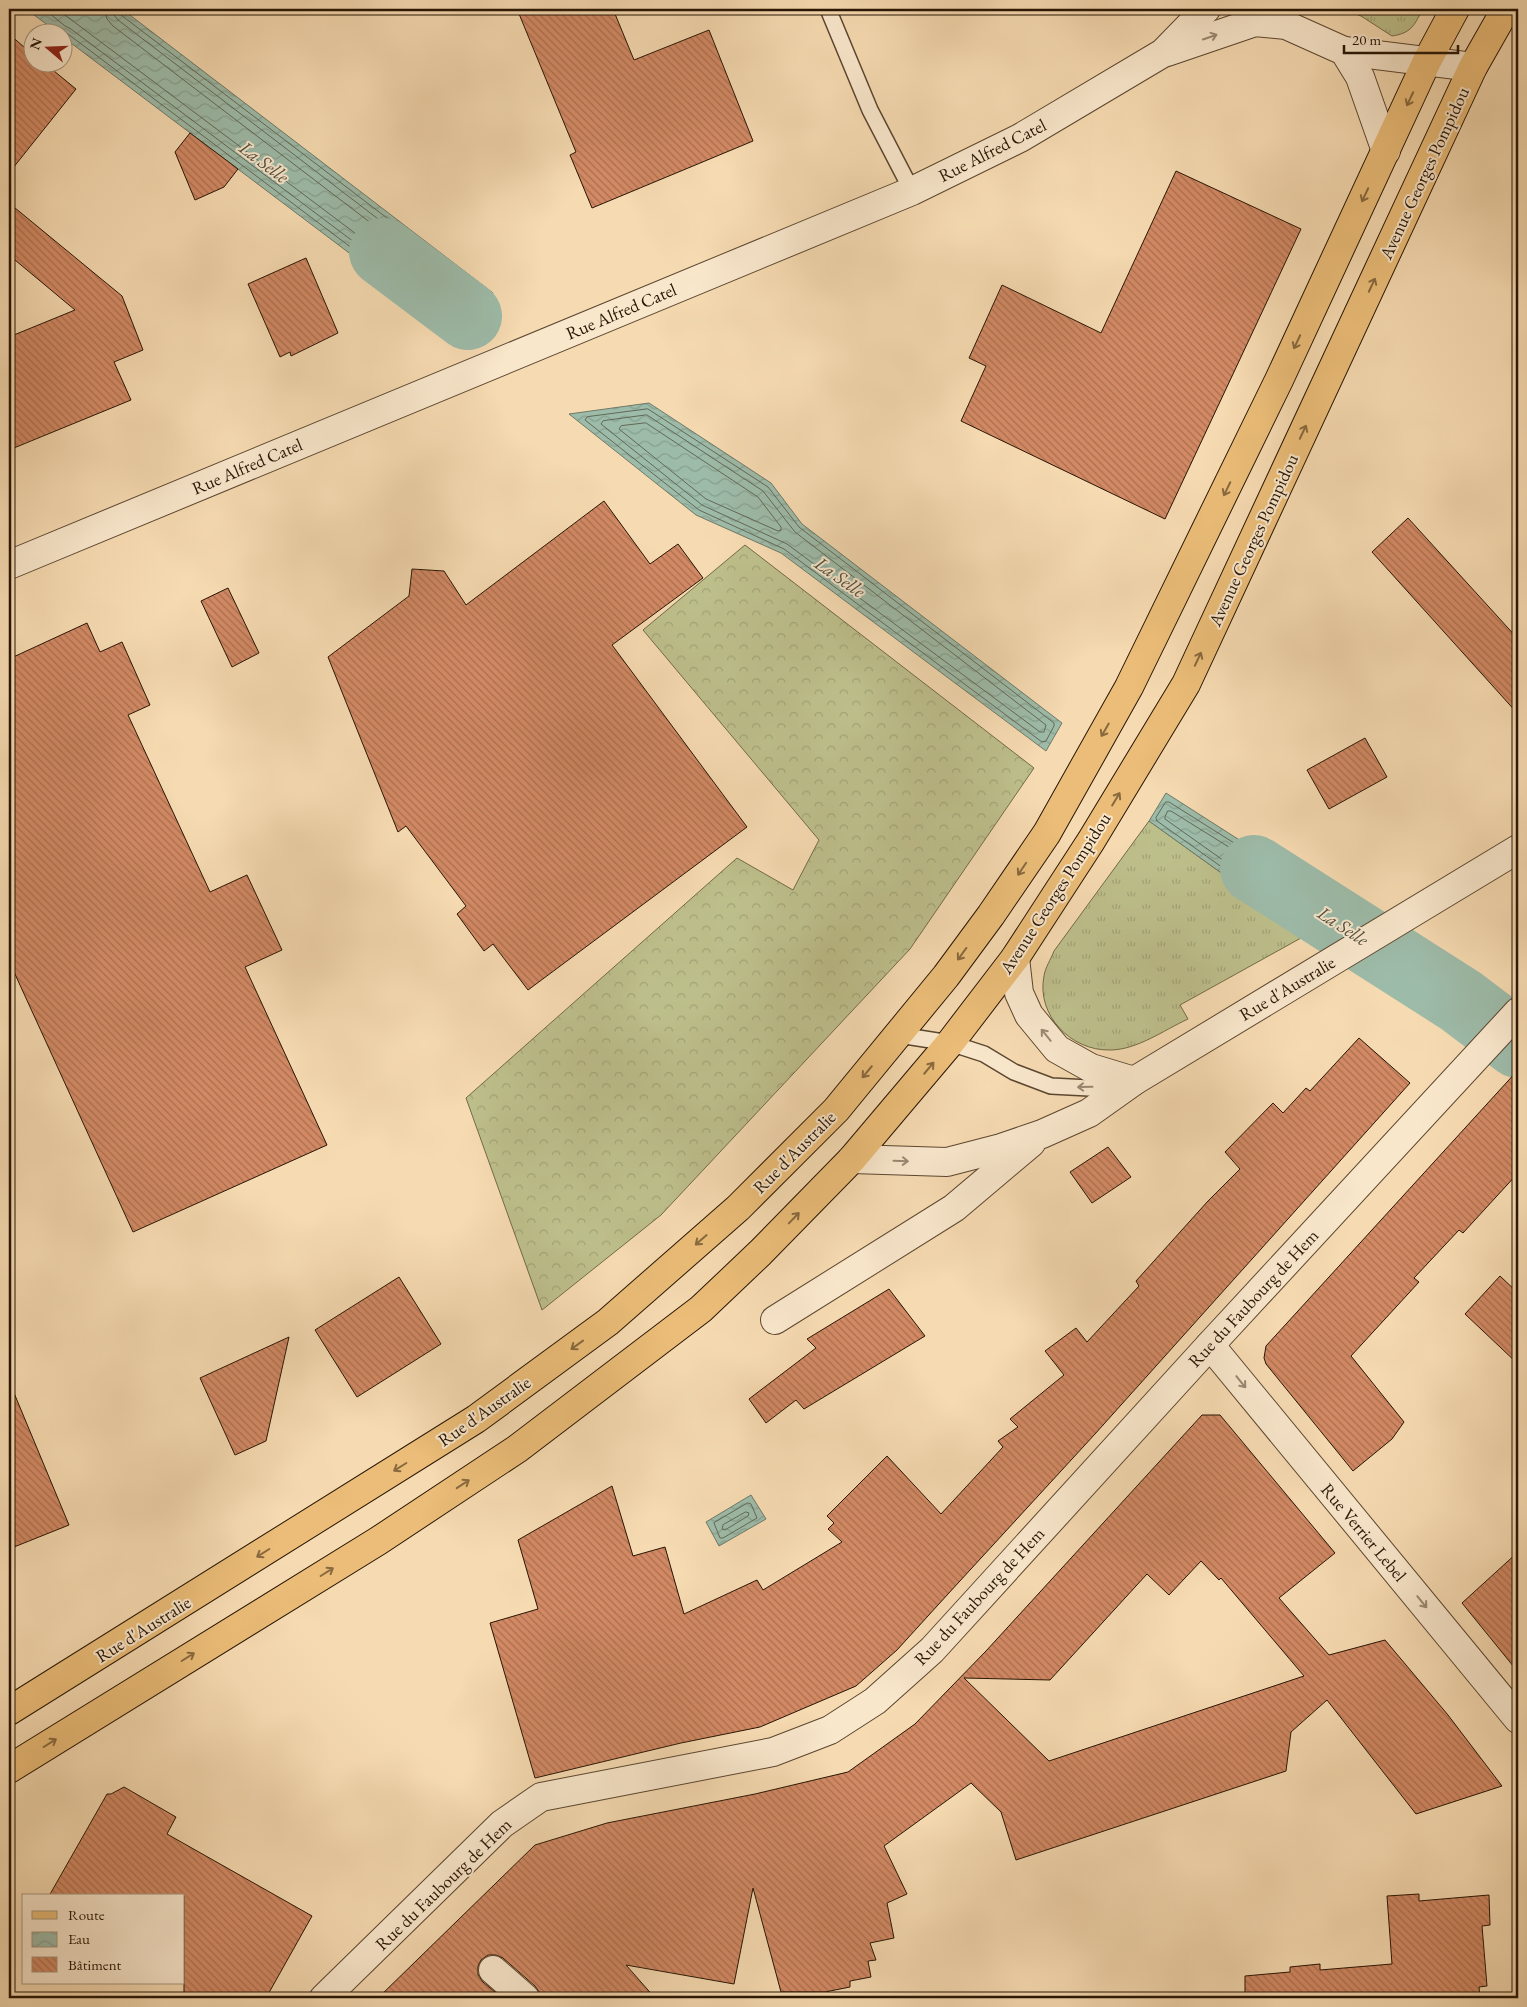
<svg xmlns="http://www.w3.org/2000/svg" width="1527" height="2007" font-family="'EB Garamond',serif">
<defs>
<pattern id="grass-tufts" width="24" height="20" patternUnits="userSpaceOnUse" patternTransform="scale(1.25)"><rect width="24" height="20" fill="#bdbf8b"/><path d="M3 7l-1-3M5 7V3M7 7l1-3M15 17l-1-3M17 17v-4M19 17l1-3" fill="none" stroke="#a2a376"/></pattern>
<pattern id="forest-crowns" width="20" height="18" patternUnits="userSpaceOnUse" patternTransform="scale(1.25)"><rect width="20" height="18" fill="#bdbf8b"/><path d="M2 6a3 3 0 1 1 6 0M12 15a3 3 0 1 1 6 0" fill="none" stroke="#a2a376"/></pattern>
<pattern id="water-waves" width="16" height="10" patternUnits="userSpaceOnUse" patternTransform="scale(1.25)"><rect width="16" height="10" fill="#9dbba9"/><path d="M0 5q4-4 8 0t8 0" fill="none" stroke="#87a090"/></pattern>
<pattern id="building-back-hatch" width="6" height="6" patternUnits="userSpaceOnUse" patternTransform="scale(1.25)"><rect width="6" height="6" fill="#d28964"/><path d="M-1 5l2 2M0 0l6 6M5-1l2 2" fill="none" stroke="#aa6f50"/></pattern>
</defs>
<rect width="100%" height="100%" fill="#f6dab1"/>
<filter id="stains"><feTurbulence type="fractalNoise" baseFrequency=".004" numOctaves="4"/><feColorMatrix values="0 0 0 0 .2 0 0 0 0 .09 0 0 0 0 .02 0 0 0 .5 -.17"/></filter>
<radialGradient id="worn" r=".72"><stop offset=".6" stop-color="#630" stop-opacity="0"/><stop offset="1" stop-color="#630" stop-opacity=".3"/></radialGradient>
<g fill="url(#grass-tufts)" stroke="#726a48">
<path d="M1343,9H1423C1414,25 1412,33 1392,36L1361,16Z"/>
<path d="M1149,821L1252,895L1310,933L1180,1005L1188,1019C1164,1030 1137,1050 1110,1050C1071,1051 1036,1015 1044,976C1045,968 1051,959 1054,951Z"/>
</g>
<polygon fill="url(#forest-crowns)" stroke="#726a48" points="745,545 1034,768 910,949 661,1215 542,1310 466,1098 737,858 793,890 819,840 643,630"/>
<g fill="url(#water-waves)" stroke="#6e7967">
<polygon points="26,9 122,9 493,293 434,317 63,37 62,32 57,32"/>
<polygon points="649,403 771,483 802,524 1062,723 1046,751 781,553 696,515 569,414"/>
<polygon points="1166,793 1291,873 1316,887 1357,906 1310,933 1252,895 1149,821"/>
<polygon points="1419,947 1490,992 1457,1027 1377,972"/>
<polygon points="751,1495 766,1519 719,1546 706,1522"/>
</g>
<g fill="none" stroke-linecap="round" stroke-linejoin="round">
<g stroke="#626856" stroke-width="1">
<polyline points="44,9 65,26 71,29 435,303 468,291 467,287 118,20 114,15 113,9"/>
<polyline points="57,9 436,294 453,288 452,285 113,26 107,19 105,9"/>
<polyline points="62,33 68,34 434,310 480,292 480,289 121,15 119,9"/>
<polygon points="648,409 768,487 799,527 1054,723 1054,726 1046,741 1042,742 784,549 699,510 585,420 587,417"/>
<polygon points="647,415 763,491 795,532 1046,725 1044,732 1040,732 787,544 702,505 601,424 603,421"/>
<polygon points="646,423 758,497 781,527 781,530 778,531 706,499 619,429 621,426"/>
<polygon points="1166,802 1169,802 1288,877 1342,904 1343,908 1309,926 1254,890 1157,821 1156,818"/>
<polygon points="1168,811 1171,811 1285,882 1328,905 1329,908 1309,919 1258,885 1165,819 1165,817"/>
<polygon points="1418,954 1480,993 1480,996 1457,1019 1454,1019 1389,974 1390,970"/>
<polygon points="1418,961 1470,994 1470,997 1456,1011 1454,1011 1401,974 1401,971"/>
<polygon points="1418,970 1458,994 1459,998 1455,1001 1453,1001 1415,975 1414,972"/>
<polygon points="748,1503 751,1504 757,1518 723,1538 720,1538 714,1523"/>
<polygon points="746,1512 749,1513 748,1516 725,1530 722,1529 723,1525"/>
</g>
<g stroke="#9dbba9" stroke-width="68">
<polyline points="383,252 468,316"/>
<polyline points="1254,869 1461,1001 1518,1044"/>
</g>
</g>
<g fill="url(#building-back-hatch)" stroke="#271504" fill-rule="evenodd">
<polygon points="517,9 613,9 634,60 709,30 753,141 592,208 570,155 576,152"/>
<polygon points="9,34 32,54 32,62 43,62 76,89 9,173"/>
<polygon points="190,133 238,169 224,187 195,200 175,152"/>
<polygon points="1176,171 1301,229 1165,519 961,421 986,366 969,358 1002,285 1101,333"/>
<polygon points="9,203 122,296 143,350 114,362 131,400 9,450 9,337 75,310 9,255"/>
<polygon points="306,258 338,333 291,356 290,352 280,357 248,284"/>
<polygon points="604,501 650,564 678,544 703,578 612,645 747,827 528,990 493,944 484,951 457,914 466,906 406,826 398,832 328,657 409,596 412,569 444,571 466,605"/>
<polygon points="1408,518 1518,639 1518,714 1372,552"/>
<polygon points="228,588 259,653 232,667 201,601"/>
<polygon points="87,623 100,652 122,642 150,705 128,715 210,892 247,875 282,950 245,967 327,1145 133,1232 9,961 9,659"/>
<polygon points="1365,738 1387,777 1329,809 1307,770"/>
<polygon points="1359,1038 1410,1083 1095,1434 948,1594 897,1650 856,1686 760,1727 681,1743 535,1778 490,1623 538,1609 518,1540 612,1486 633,1556 665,1547 684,1614 757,1580 763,1590 842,1542 828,1529 834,1523 827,1516 887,1456 941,1514 1003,1447 998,1441 1018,1427 1010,1419 1064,1375 1045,1351 1076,1328 1087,1342 1139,1286 1136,1281 1208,1201 1240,1169 1225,1152 1273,1103 1283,1113 1306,1088 1310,1091"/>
<polygon points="1518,1070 1518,1173 1463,1233 1459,1230 1414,1278 1419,1282 1351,1356 1404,1422 1392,1439 1353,1471 1266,1364 1264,1358 1266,1346"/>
<polygon points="1108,1147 1131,1177 1092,1203 1070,1172"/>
<polygon points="1500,1276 1518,1293 1518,1364 1465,1314"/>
<polygon points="399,1277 441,1344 357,1397 315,1330"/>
<polygon points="889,1289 925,1336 804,1409 796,1400 766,1423 749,1399 816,1348 807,1339"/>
<polygon points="289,1337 266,1441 235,1455 200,1378"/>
<polygon points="9,1381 69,1525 9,1549"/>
<path d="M1202,1415H1220L1335,1553L1279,1598L1329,1655L1385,1640L1448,1715L1502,1786L1416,1814L1327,1700L1291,1732L1286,1771L1016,1860L1001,1812L971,1783L884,1846L907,1894L887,1903L894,1938L870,1943L876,1960L868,1961L871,1977L850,1981V1987L825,1992H781L753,1888L734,1984L626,1965L655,1998H540V1993L535,1986L503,1958L496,1955H488L481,1960L478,1966V1975L483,1982L502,1998H378L535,1845L607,1823L755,1794L848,1772L915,1724L986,1651ZM1201,1561L1219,1580L1221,1578L1304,1676L1049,1761L964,1678L1050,1680L1147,1574L1169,1595Z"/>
<polygon points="1518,1552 1518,1672 1462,1603"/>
<polygon points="124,1787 176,1817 167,1834 312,1916 266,1998 184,1998 184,1896 49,1896 107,1794 111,1794"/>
<polygon points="1419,1894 1419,1901 1489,1895 1490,1925 1482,1926 1487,1986 1479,1987 1480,1998 1245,1998 1245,1976 1290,1972 1290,1967 1320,1964 1320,1970 1392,1964 1387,1896"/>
</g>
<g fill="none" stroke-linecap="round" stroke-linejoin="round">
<defs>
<g id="lane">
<polyline points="828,9 870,110 912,191"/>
<polyline points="899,1035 950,1043 984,1054 1014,1072 1051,1086 1089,1088 1122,1083"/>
</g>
<g id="street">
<polyline points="1344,51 1473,67"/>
<polyline points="1167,52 1255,22 1286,25 1344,51 1360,77 1386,151"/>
<polyline points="9,565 912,191 1020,138 1163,53 1206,9"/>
<polyline points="1015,958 1019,993 1029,1015 1057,1049 1091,1068 1134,1081"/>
<polyline points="852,1159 947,1162 1001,1148 1042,1134 1089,1113 1134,1081 1518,849"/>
<polyline points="775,1320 954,1208 1031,1143"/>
<polyline points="1210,1345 1518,1719"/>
<polyline points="493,1970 525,1998"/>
<polyline points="324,1998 502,1824 541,1797 773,1752 830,1730 875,1701 932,1650 1210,1345 1518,1012"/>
</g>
<g id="primary">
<polyline points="9,1711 476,1419 608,1322 738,1208 836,1110 946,976 991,915 1047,833 1129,687 1279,380 1427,61 1455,9"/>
<polyline points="9,1769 378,1541 517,1449 701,1309 760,1253 852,1159 950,1043 1015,958 1091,841 1186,684 1473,67 1506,9"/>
</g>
</defs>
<use href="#lane" stroke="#5b462f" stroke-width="18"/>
<use href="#street" stroke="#5b462f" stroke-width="30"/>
<use href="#primary" stroke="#271504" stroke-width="30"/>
<use href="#lane" stroke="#f9e7cc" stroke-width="15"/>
<use href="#street" stroke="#f9e7cc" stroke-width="28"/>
<use href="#primary" stroke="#ebbd78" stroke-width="28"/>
</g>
<defs><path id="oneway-shaft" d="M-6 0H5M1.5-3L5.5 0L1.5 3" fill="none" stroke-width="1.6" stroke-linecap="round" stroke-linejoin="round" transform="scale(1.25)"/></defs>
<g stroke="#9a8872">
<use href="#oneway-shaft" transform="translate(1210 37) rotate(-19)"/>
<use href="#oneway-shaft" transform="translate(1046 1035) rotate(-129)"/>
<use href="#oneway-shaft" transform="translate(1085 1087) rotate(179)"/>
<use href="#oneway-shaft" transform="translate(901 1161) rotate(2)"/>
<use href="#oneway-shaft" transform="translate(1241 1382) rotate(51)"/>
<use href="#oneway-shaft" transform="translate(1422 1602) rotate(51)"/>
</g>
<g stroke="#89693e">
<use href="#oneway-shaft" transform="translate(1410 99) rotate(115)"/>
<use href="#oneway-shaft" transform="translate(1365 195) rotate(115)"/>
<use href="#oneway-shaft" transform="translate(1372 285) rotate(-65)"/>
<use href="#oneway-shaft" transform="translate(1297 342) rotate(115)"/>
<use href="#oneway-shaft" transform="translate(1303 432) rotate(-65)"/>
<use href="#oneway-shaft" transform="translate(1227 489) rotate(116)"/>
<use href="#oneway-shaft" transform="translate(1198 659) rotate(-65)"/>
<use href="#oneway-shaft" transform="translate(1105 730) rotate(120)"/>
<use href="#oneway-shaft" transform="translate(1116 799) rotate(-59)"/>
<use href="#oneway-shaft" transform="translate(1022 869) rotate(124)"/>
<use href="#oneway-shaft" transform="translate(962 954) rotate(126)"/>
<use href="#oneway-shaft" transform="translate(929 1068) rotate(-50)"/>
<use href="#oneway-shaft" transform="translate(867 1072) rotate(130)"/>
<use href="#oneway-shaft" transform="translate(794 1218) rotate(-46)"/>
<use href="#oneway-shaft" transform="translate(701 1240) rotate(139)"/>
<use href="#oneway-shaft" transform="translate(577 1345) rotate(144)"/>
<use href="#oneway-shaft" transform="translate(400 1467) rotate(148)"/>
<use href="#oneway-shaft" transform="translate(463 1484) rotate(-33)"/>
<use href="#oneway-shaft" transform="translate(263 1553) rotate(148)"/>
<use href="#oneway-shaft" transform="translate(327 1572) rotate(-32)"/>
<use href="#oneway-shaft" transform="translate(188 1657) rotate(-32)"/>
<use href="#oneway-shaft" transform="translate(50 1743) rotate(-32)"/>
</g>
<g text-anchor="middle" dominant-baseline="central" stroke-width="4" stroke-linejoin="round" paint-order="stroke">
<g font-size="18" fill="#271504" stroke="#f9e7cc">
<text transform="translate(992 150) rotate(-27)">Rue Alfred Catel</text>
<text transform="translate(1424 173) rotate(-65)">Avenue Georges Pompidou</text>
<text transform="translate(621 311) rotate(-23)">Rue Alfred Catel</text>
<text transform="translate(247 466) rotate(-23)">Rue Alfred Catel</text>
<text transform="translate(1253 540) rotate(-65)">Avenue Georges Pompidou</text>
<text transform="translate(1055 893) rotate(-57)">Avenue Georges Pompidou</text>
<text transform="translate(1287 988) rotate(-31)">Rue d'Australie</text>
<text transform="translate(794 1152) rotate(-45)">Rue d'Australie</text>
<text transform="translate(1253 1298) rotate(-47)">Rue du Faubourg de Hem</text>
<text transform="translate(484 1411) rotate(-35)">Rue d'Australie</text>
<text transform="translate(1364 1532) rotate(50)">Rue Verrier Lebel</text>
<text transform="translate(979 1596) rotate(-47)">Rue du Faubourg de Hem</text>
<text transform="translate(143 1629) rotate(-32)">Rue d'Australie</text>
<text transform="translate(443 1884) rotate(-44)">Rue du Faubourg de Hem</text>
</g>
<g font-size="19" font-style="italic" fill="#504f3e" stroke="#f9e7cc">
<text transform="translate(264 162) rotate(37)">La Selle</text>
<text transform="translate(840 577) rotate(35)">La Selle</text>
<text transform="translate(1343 926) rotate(33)">La Selle</text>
</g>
</g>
<rect width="1527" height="2007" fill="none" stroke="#f6dab1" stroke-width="30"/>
<rect x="10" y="10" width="1507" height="1987" fill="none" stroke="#271504" stroke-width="2.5"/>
<rect x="15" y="15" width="1497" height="1977" fill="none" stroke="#271504"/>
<rect x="22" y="1894" width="162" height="90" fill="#f9e7cc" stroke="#a5937c"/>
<rect x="32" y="1911" width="25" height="8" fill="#ebbd78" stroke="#a5937c"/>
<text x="68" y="1920" font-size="15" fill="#271504">Route</text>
<rect x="32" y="1932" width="25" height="15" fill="url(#water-waves)" stroke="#a5937c"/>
<text x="68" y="1944" font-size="15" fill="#271504">Eau</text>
<rect x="32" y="1957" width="25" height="15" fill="url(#building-back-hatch)" stroke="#a5937c"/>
<text x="68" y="1970" font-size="15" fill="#271504">Bâtiment</text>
<g transform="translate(48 48) rotate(289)"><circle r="24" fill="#f9e7cc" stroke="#a5937c"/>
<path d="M0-4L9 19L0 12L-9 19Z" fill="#8f2418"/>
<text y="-8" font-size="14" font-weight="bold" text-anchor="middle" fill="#271504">N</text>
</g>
<path d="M1344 45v8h114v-8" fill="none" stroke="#271504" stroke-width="2.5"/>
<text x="1352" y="45" font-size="15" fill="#271504" stroke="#f9e7cc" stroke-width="4" paint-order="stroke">20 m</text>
<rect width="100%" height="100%" filter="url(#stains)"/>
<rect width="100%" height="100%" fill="url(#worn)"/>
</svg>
